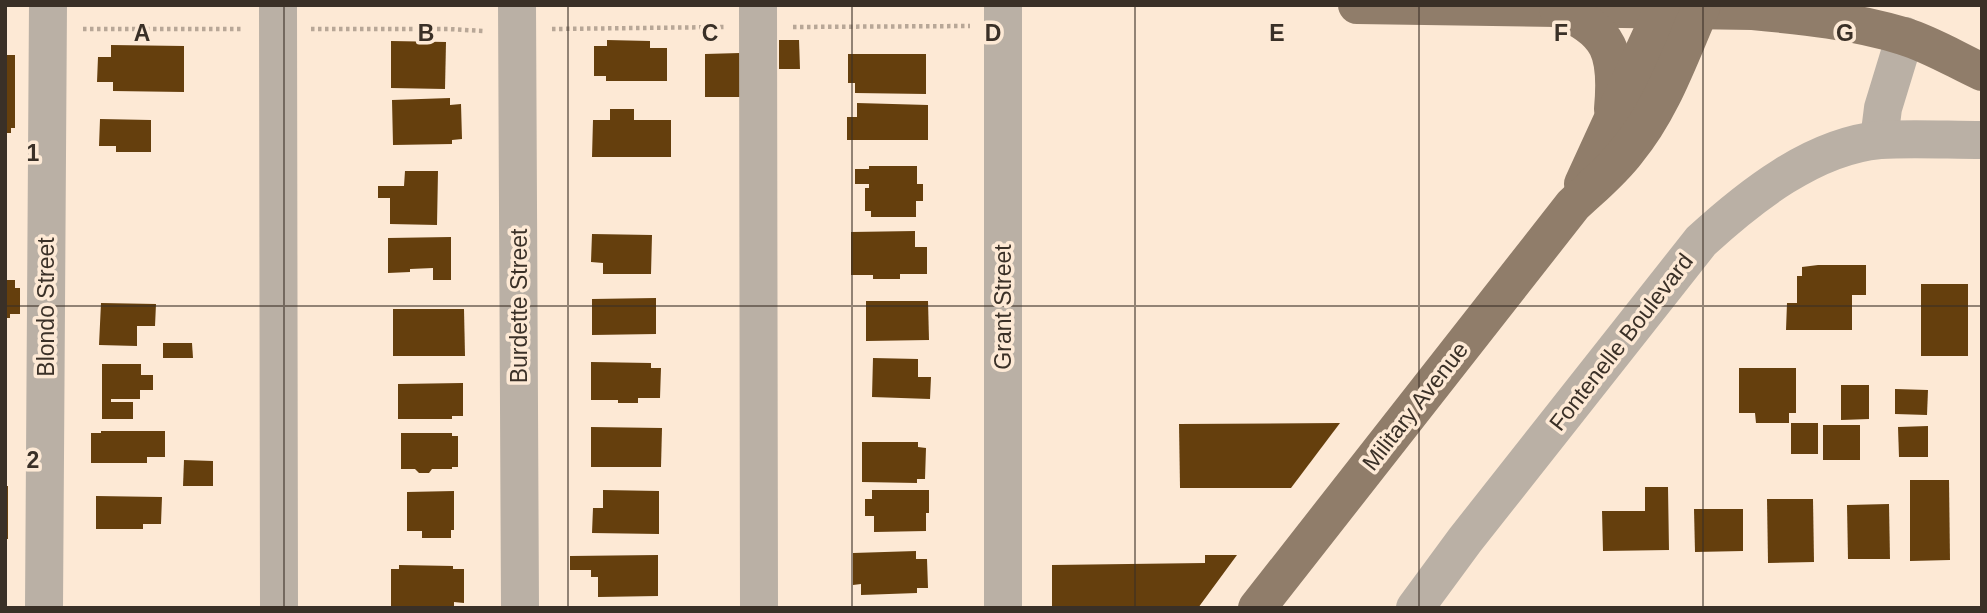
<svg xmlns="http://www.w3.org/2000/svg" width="1987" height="613" font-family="Helvetica,sans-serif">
<rect width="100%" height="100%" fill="#fde9d5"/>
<g fill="#653f0d">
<polygon points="607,40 650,41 650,48 667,48 667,81 606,81 606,76 594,76 594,46 607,46"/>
<polygon points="779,40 799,40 800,69 779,69"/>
<polygon points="391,41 446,42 445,89 391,88"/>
<polygon points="111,45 184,46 184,92 113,91 113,82 97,82 98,57 111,57"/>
<polygon points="740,53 741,97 705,97 705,54"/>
<polygon points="848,54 926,54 926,94 855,93 855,83 848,83"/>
<polygon points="5,55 15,55 15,128 11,128 11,133 5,133"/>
<polygon points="450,98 450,105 461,104 462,139 452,140 452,144 393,145 392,100"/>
<polygon points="857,103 928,105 928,140 847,140 847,117 857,117"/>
<polygon points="610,109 634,109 634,120 671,120 671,157 592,157 593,120 610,120"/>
<polygon points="100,119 151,120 151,152 116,152 116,146 99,146"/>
<polygon points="869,166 917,166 917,184 923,184 923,201 916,201 916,217 871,217 871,211 865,211 865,188 869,188 869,184 855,184 855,169 869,169"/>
<polygon points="405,171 438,171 437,225 390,224 390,198 378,198 378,186 404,186"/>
<polygon points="915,231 915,247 927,247 927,274 900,274 900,279 873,279 873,275 851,275 851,232"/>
<polygon points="592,234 652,235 651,274 603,274 603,263 591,262"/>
<polygon points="451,237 451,280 433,280 433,268 410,269 410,272 388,273 388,238"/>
<polygon points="1818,265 1866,265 1866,295 1852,295 1852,330 1786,330 1787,303 1797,303 1797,276 1802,276 1802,267"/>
<polygon points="5,280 15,280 15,288 20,288 20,314 10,314 10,318 5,318"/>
<rect x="1921" y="284" width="47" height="72"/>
<polygon points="656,298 656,334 592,335 592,299"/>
<polygon points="866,301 928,301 929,340 866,341"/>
<polygon points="101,303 156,304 155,326 137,326 137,346 99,345"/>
<polygon points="393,309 464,309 465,356 393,356"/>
<polygon points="163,343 192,343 193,358 163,358"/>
<polygon points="873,358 918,359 918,377 931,377 930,399 872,397"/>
<polygon points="591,362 651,363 651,368 661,368 660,398 638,398 638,403 618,403 618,400 591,400"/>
<polygon points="102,364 141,364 141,375 153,375 153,390 140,390 140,399 111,399 111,402 133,402 133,419 102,419"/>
<polygon points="1739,368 1796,368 1796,413 1789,413 1789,423 1756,423 1755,413 1739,413"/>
<polygon points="463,383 463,416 452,416 452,419 398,419 398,384"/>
<polygon points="1841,385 1869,385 1869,419 1841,420"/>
<polygon points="1895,389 1928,390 1927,415 1895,414"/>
<polygon points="1340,423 1291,488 1180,488 1179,424"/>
<rect x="1791" y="423" width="27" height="31"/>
<rect x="1823" y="425" width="37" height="35"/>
<polygon points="1928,426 1928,457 1899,457 1898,427"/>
<polygon points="591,427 662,428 661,467 591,467"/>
<polygon points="101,431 165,431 165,457 147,457 147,463 91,463 91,433 101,433"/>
<polygon points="401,433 452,433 452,436 458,436 458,467 452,467 452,469 432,469 429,473 419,473 415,469 401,469"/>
<polygon points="862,442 918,442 918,447 926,448 925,479 917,479 917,483 862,482"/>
<polygon points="184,460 213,461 213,486 183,486"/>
<polygon points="1910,480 1949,480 1950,560 1910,561"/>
<rect x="5" y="486" width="3" height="53"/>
<polygon points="1645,487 1668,487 1669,550 1603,551 1602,511 1645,511"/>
<polygon points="603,490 659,491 659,534 592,533 593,508 603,508"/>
<polygon points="872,490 929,490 929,513 926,513 926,531 874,532 874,516 865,516 865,499 872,499"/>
<polygon points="454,491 454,530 451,530 451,538 422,538 422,531 407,531 407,492"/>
<polygon points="96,496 162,497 161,524 143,524 143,529 96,529"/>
<polygon points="1767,499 1813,499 1814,562 1768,563"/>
<polygon points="1889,504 1890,559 1848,559 1847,505"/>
<polygon points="1694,509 1743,509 1743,551 1695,552"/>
<polygon points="916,551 916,559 927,559 928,588 917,588 917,593 861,595 861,584 853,585 853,553"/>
<polygon points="658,555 658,596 598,597 598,577 591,577 591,570 570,570 570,556"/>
<polygon points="1205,555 1237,555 1198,608 1052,608 1052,565 1205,563"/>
<polygon points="399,565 453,566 453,569 464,569 464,603 454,602 454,608 391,607 391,569 399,569"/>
</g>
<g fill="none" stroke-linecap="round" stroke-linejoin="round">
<g stroke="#b8a797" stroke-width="4.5" stroke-dasharray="3.5 3.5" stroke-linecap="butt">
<polyline points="793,27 970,26"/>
<polyline points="83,29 242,29"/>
<polyline points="311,29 448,29 484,31"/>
<polyline points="552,29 725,27"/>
</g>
<g stroke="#bab0a5" stroke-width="38">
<polyline points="278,5 279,608"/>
<polyline points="517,5 520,608"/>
<polyline points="758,5 759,608"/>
<polyline points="1003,5 1003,608"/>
<polyline points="1879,140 1883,108 1905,36"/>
<polyline points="44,608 48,5"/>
<path d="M1415,608L1465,540L1701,241C1749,197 1813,146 1880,140C1913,138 1948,140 1982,140"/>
</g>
<g stroke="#907d6a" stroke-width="38">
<path d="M1357,5L1753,11C1804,16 1854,21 1903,36C1930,44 1956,60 1982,72"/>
<path d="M1558,9C1611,30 1618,54 1613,109"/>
<polyline points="1583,184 1665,5"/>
<path d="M1257,608L1573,205C1591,188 1612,171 1627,151C1662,109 1680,55 1702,5"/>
</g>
</g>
<path fill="none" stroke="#3a3027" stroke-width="2" stroke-opacity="0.55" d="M284,5V608M568,5V608M852,5V608M1135,5V608M1419,5V608M1703,5V608M5,306H1982"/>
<g text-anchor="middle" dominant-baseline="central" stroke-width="7" stroke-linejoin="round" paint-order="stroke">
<g font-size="23" fill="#3a3027" stroke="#fde9d5">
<text transform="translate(519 306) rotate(-90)">Burdette Street</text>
<text transform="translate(46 307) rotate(-90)">Blondo Street</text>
<text transform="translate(1003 307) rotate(-90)">Grant Street</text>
<text transform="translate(1621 342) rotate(-52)">Fontenelle Boulevard</text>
<text transform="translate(1415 406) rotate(-52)">Military Avenue</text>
</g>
</g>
<g font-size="23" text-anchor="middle" font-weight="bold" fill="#3a3027" stroke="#fde9d5" stroke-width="7" stroke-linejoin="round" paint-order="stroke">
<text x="142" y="41">A</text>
<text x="426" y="41">B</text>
<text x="710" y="41">C</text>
<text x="993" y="41">D</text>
<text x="1277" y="41">E</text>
<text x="1561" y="41">F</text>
<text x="1845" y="41">G</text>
<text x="33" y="161">1</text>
<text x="33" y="468">2</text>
</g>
<rect width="1987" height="613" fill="none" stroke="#3a3027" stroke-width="14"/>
</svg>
